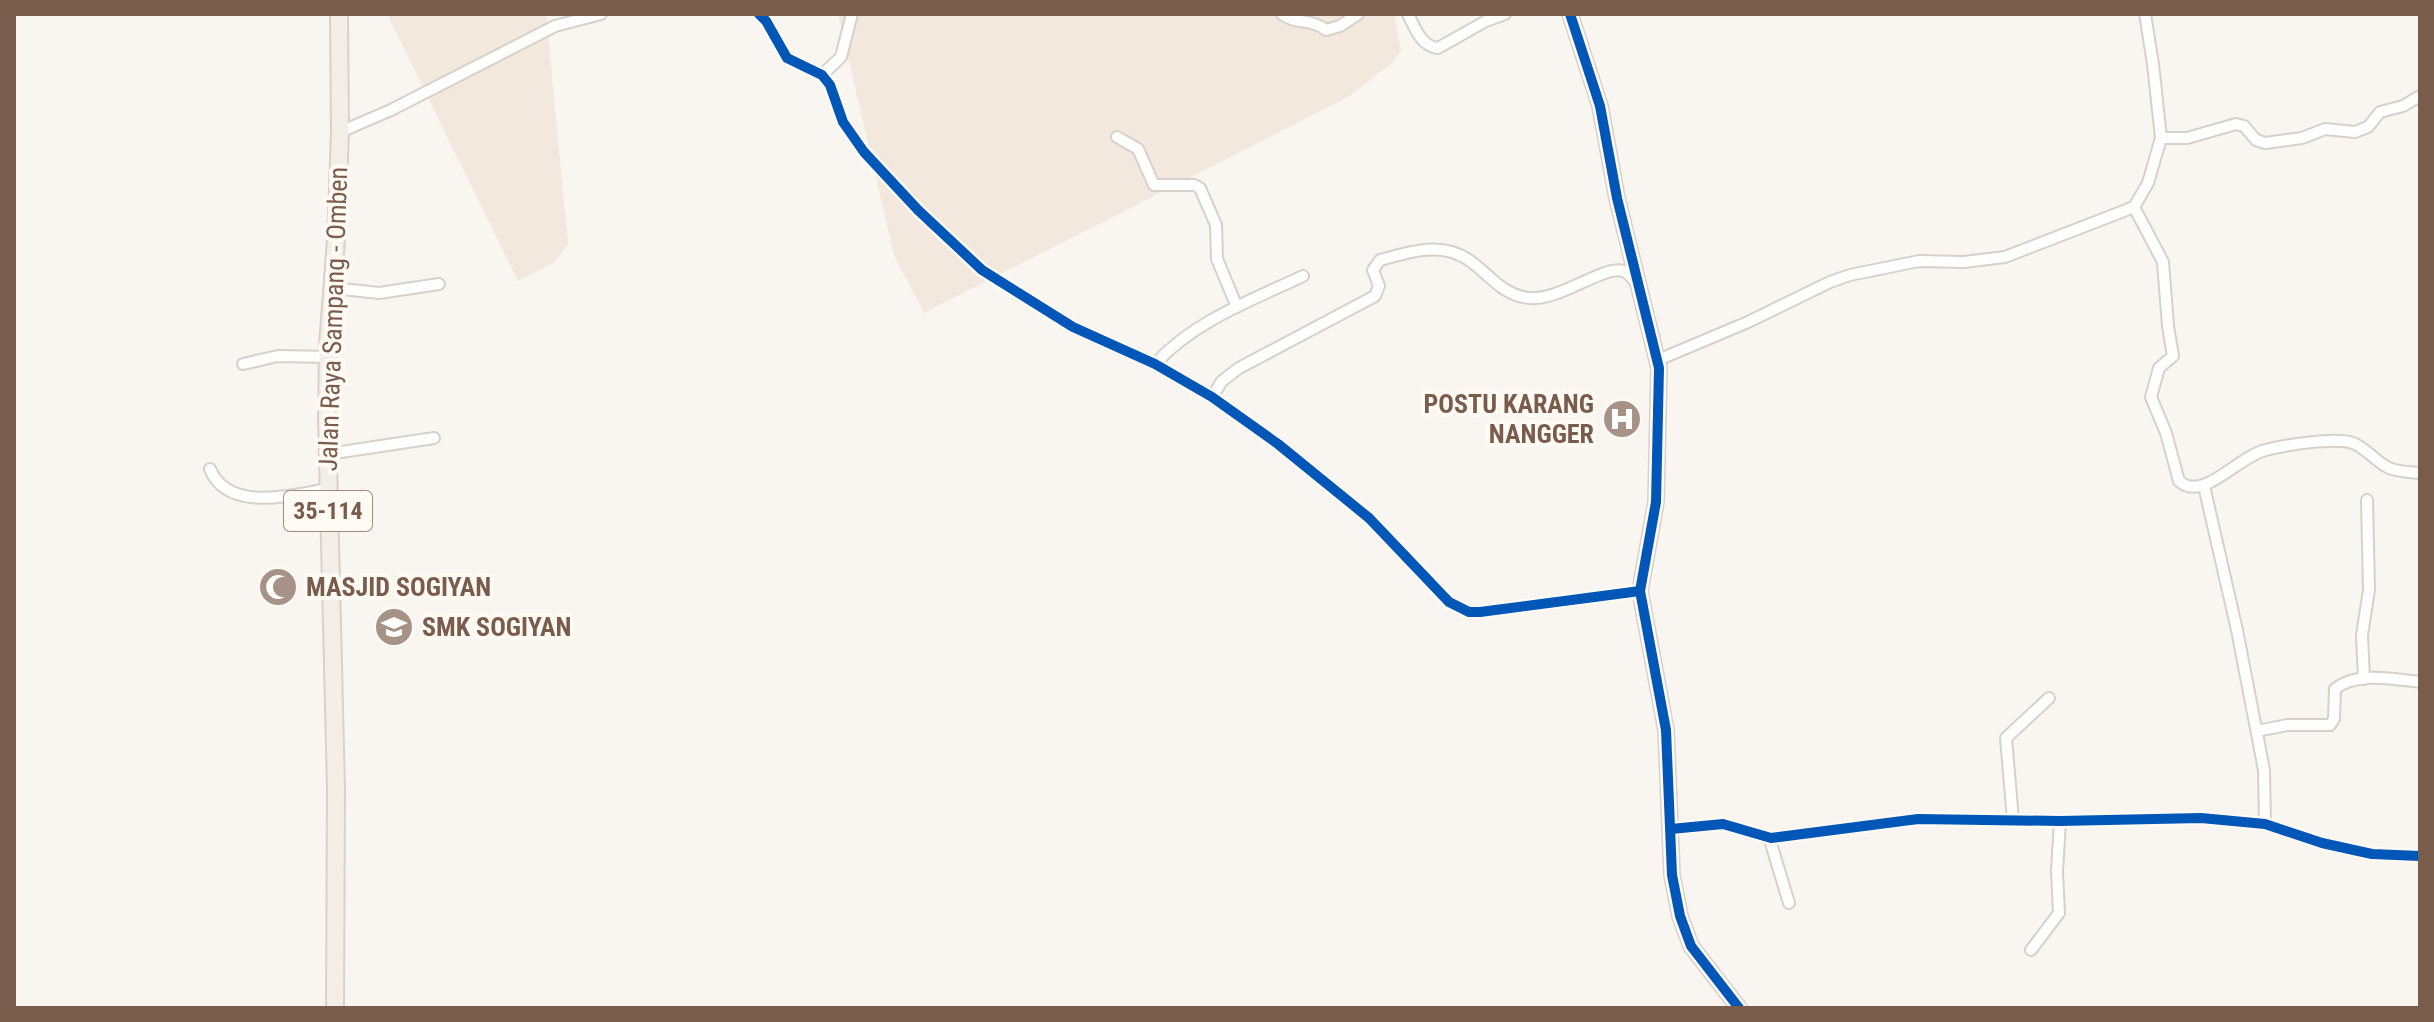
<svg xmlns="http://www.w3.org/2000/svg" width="2434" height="1022" font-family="'Roboto Condensed',sans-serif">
<rect width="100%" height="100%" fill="#f9f5f0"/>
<g fill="#f2e8de">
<polygon points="387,14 546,14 568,244 555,262 518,281"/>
<polygon points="838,14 1394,14 1401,51 1392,63 1348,97 924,313 894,255"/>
</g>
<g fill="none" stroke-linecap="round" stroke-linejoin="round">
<defs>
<g id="street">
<polyline points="759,14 766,21 787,58 822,75 830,85 843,122 864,152 918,210 982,270 1073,327 1155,364 1212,397 1278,444 1369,518 1449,602 1469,612 1480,612 1640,591"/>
<path d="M1282,14C1296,25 1311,18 1326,30L1340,26L1358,14"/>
<path d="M1408,14C1415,28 1421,46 1438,48L1486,21L1505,14"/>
<path d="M2145,14L2153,64L2161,138L2148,183L2134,207L2163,262L2168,326L2173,356L2159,368L2151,397L2166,433L2179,481C2203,503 2238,456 2266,450C2285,445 2335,437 2353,443C2366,448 2376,462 2389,468C2398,472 2410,472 2420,473"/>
<polyline points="822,75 841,57 852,14"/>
<polyline points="340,132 391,110 555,26 601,14"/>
<polyline points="1117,137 1138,149 1154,185 1194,185 1200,188 1216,225 1217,259 1237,307"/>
<polyline points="2161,138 2187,138 2236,124 2244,126 2256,140 2265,143 2302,138 2325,129 2355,132 2368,127 2380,112 2403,106 2420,96"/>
<polyline points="333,288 379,293 439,284"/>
<polyline points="1658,360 1748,322 1830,282 1850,275 1919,261 1964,262 2005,257 2134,207"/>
<polyline points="243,364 278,356 329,357"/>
<path d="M1155,364C1194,321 1252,300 1303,276"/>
<path d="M1212,397L1222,381L1239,368L1375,296L1379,286L1373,270L1380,260C1403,254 1428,245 1452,252C1483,261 1496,296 1530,298C1559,301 1604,265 1623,271C1628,272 1632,278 1636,283"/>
<polyline points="328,454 434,438"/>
<path d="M210,469C228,513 292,495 328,489"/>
<polyline points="2204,486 2237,630 2264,770 2265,824"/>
<polyline points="2364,679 2362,635 2369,590 2367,500"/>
<path d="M2257,731L2287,725H2330L2334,719L2335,689C2357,671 2394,679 2420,682"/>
<polyline points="2013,820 2006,738 2049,698"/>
<polyline points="1671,829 1723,824 1771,838 1918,819 2060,821 2201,818 2265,824 2322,843 2372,854 2420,856"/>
<polyline points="1769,837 1789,903"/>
<polyline points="2031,950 2059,913 2057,872 2060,821"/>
</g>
<polyline id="secondary" points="1570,14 1600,106 1617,198 1659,368 1656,502 1640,591 1666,730 1672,875 1680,916 1691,946 1739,1008"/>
<polyline id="primary" points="335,1008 336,789 327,419 328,345 336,240 340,132 339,14"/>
</defs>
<use href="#street" stroke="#d7d1cb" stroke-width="14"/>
<use href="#secondary" stroke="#d9d2cb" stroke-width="18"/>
<use href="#primary" stroke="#dad1cc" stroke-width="20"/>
<use href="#street" stroke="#fefefd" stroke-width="10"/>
<use href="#secondary" stroke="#fefefd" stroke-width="14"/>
<use href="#primary" stroke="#f3eee8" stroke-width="16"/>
<defs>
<g id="cycleway">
<polyline points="759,14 766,21 787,58 822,75 830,85 843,122 864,152 918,210 982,270 1073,327 1155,364 1212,397 1278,444 1369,518 1449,602 1469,612 1480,612 1640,591"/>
<polyline points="1570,14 1600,106 1617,198 1659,368 1656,502 1640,591 1666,730 1672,875 1680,916 1691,946 1739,1008"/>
<polyline points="1671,829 1723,824 1771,838 1918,819 2060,821 2201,818 2265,824 2322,843 2372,854 2420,856"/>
</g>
</defs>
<use href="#cycleway" stroke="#fffaf3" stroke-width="15"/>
<use href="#cycleway" stroke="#0057b8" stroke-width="10"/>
</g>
<defs>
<symbol id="hospital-disc" viewBox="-11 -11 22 22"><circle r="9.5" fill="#a69286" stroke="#fffaf3"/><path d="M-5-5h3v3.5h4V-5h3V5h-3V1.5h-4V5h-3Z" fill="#fff"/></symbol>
<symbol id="mosque-disc" viewBox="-11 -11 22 22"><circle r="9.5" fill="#a69286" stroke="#fffaf3"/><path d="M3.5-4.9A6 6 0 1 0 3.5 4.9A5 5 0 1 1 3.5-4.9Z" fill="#fff"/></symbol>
<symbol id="school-disc" viewBox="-11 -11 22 22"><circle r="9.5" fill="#a69286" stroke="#fffaf3"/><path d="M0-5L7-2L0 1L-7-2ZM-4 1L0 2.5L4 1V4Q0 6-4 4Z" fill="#fff"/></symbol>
</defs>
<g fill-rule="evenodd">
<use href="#hospital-disc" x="1600" y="397" width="44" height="44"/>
<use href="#mosque-disc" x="256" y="565" width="44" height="44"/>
<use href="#school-disc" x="372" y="605" width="44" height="44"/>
</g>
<g text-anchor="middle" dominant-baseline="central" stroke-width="8" stroke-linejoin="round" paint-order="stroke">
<rect fill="#fffaf3" stroke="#a28b7f" stroke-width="2" x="284" y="491" width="88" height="40" rx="6"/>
<g font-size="24" font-weight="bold" fill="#7a5c4d">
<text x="328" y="511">35-114</text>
</g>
<g font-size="26" fill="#7a5c4d" stroke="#fffaf3">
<text transform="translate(333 319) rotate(-88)">Jalan Raya Sampang - Omben</text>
</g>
<g font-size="26" font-weight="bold" fill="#7a5c4d" stroke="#fffaf3" text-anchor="start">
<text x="1594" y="404" text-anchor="end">POSTU KARANG<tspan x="1594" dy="30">NANGGER</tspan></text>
<text x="306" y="587">MASJID SOGIYAN</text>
<text x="422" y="627">SMK SOGIYAN</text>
</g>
</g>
<rect width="2434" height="1022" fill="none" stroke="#7a5c4d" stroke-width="32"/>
</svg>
